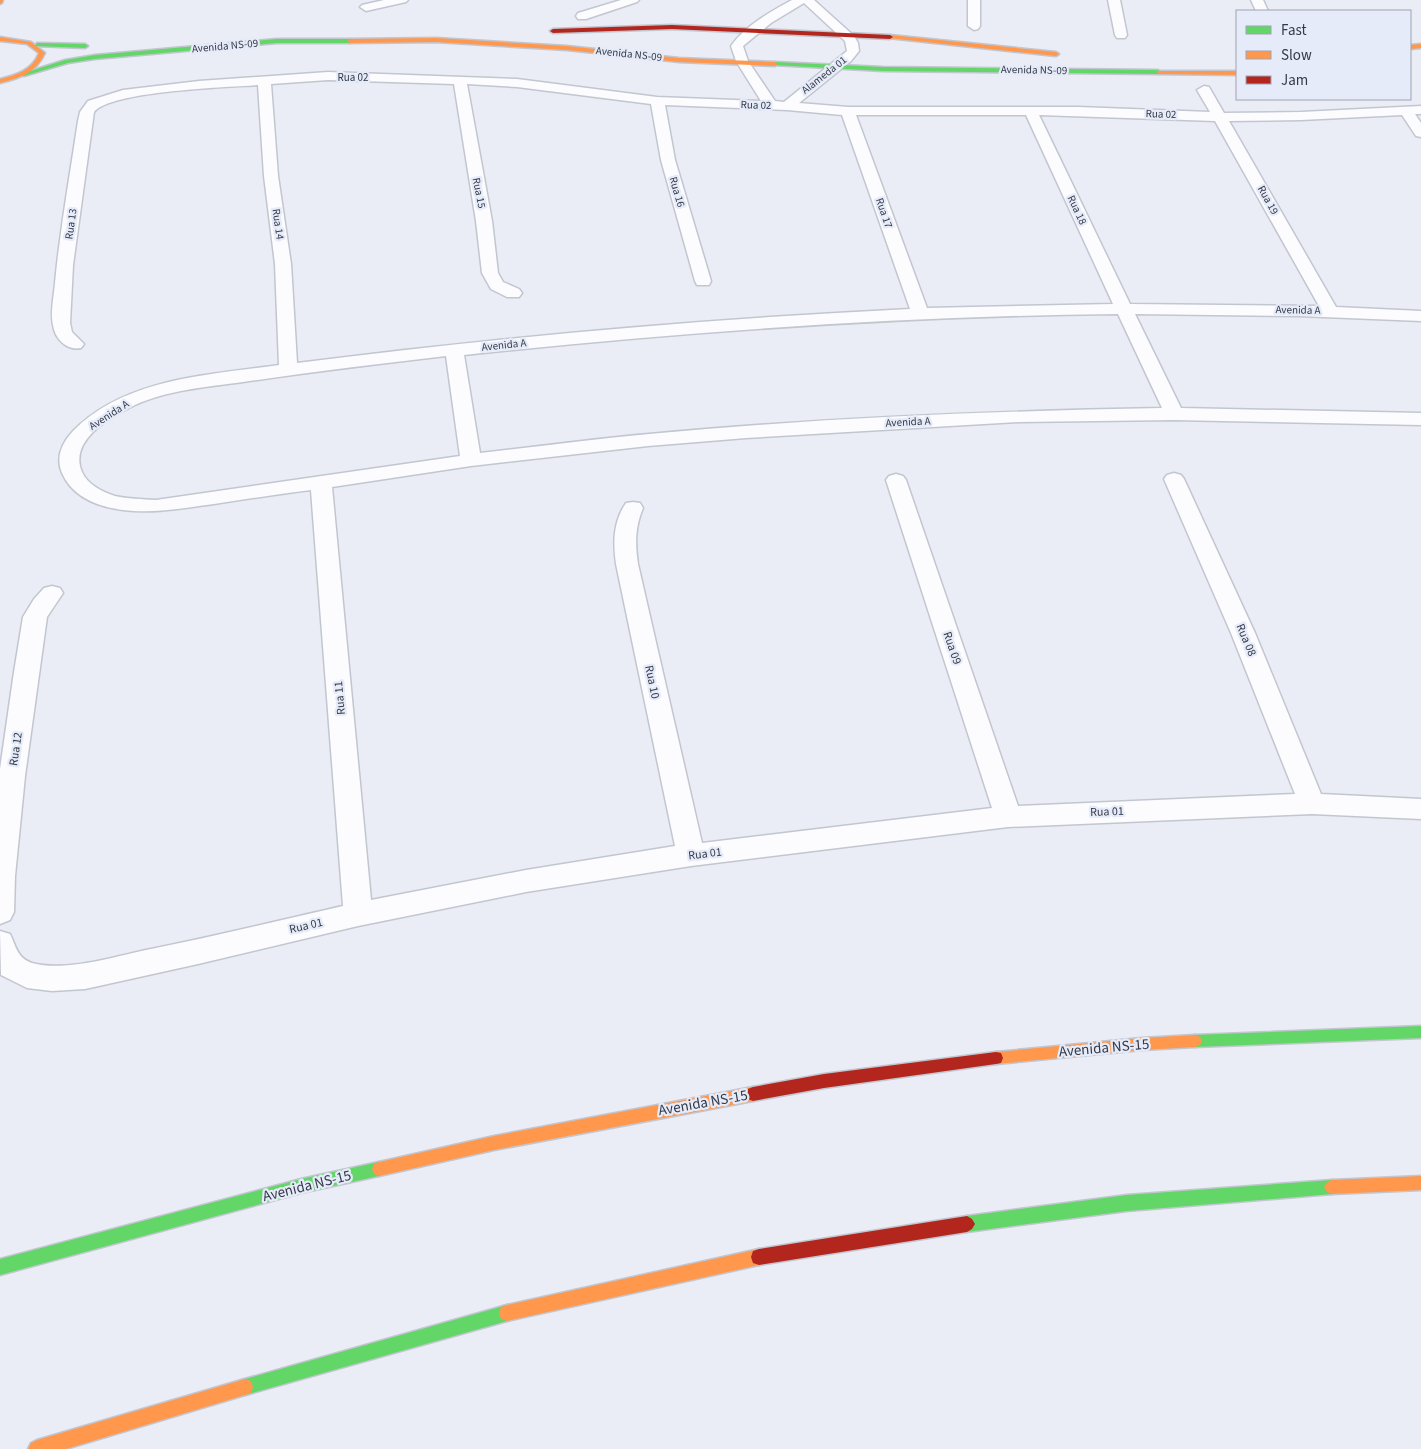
<svg xmlns="http://www.w3.org/2000/svg" width="1421" height="1449" font-family="'Source Sans 3',sans-serif">
<rect width="100%" height="100%" fill="#eaedf5"/>
<g fill="none" stroke-linecap="round" stroke-linejoin="round">
<defs>
<g id="street">
<polygon points="384,0 408,0 406,2 366,11 360,7 362,5"/>
<polygon points="621,0 639,0 637,2 586,19 578,19 576,16 578,13"/>
<path d="M792,0H814L854,36L858,43L859,51L851,61L799,103L848,107H1078L1210,112L1197,90L1204,86L1209,87L1224,113L1301,112L1421,106V114H1415L1421,123V137L1416,136L1402,115L1301,120L1229,121L1336,307L1421,311V321L1299,316L1135,314L1181,408L1421,413V425L1174,420L1020,422L746,438L648,446L471,466L332,487L371,900L526,870L675,846L616,564C613,543 613,522 626,503L633,502L640,503L643,508C635,527 635,544 638,564L702,843L992,808L886,480L889,476L896,474L903,476L906,480L1018,806L1295,794L1231,633L1164,479L1167,475L1174,473L1181,475L1184,479L1255,633L1321,794L1421,799V819L1312,814L1008,827L691,866L526,892L358,926L198,964L85,989L52,991L27,988L1,975L0,931L10,934C16,946 17,958 32,963C65,972 113,957 146,950C212,937 277,921 343,906L311,490C279,494 246,499 214,504C183,508 154,514 123,510C100,507 74,498 63,475C55,459 61,444 73,431C125,378 209,375 279,365L275,264L264,176L258,85C228,87 110,91 94,112L73,265L70,323L72,332L84,344L81,348C67,351 55,339 53,325C50,312 54,296 55,283C60,229 70,175 78,121L80,112L88,101L123,90L199,81L328,72L517,79L657,97L761,101L736,61L731,46C745,26 770,12 792,0ZM804,3L845,41L847,51L784,102L775,101L748,61L743,46L771,23ZM328,80L454,84L476,221L482,273L491,289L507,297H519L522,293L519,289L503,282L498,273L492,221L467,84L517,87L651,104L661,160L695,281L697,285H709L711,281L675,160L665,105L787,110L842,115L910,309C705,319 500,337 297,363L291,264L278,176L271,84ZM856,115H1026L1113,304L927,308ZM1039,115L1215,121L1319,306L1130,304ZM1118,314L1162,408C991,411 819,418 649,434C592,439 536,447 480,453L464,355C681,332 899,316 1118,314ZM446,356L460,456L156,500C142,499 128,499 115,496C102,492 87,484 82,472C68,440 112,416 135,405C168,390 207,387 243,382C310,372 378,364 446,356Z"/>
<polygon points="968,0 980,0 980,26 978,29 974,30 968,26"/>
<polygon points="1108,0 1120,0 1127,35 1125,38 1117,38 1115,35"/>
<polygon points="1251,0 1263,0 1268,11 1256,11"/>
<polygon points="52,586 60,588 63,593 47,617 25,776 15,876 14,912 10,920 0,924 0,769 14,672 23,617 34,599 44,588"/>
</g>
<g id="fast">
<polygon points="277,39 350,39 353,41 350,43 277,43 95,59 68,63 24,76 21,74 65,60 95,55"/>
<polygon points="37,43 85,44 88,46 85,48 35,46"/>
<polygon points="775,62 883,67 1158,70 1161,72 1158,74 883,71 773,65"/>
<polygon points="1421,1026 1421,1038 1195,1047 1190,1045 1188,1041 1190,1037 1195,1035"/>
<polygon points="379,1162 384,1164 386,1169 384,1174 379,1176 301,1193 0,1275 0,1259 301,1179"/>
<polygon points="1332,1180 1337,1182 1340,1187 1337,1192 1332,1194 1127,1211 967,1232 962,1229 959,1224 962,1219 967,1216 1127,1195"/>
<polygon points="507,1305 513,1307 515,1313 513,1319 507,1321 245,1395 239,1393 237,1387 239,1381 245,1379"/>
</g>
<g id="slow">
<polygon points="0,0 3,0 2,3 0,4"/>
<polygon points="890,35 1056,52 1059,54 1056,56 888,38"/>
<path d="M0,37L31,42L45,53C36,73 20,78 0,83V79C17,75 32,70 39,53L27,44L0,41Z"/>
<polygon points="436,38 567,46 679,58 775,62 778,64 775,66 679,62 567,50 436,42 350,43 347,41 350,39"/>
<polygon points="1421,44 1421,48 1410,49 1410,45"/>
<polygon points="1156,71 1237,71 1237,75 1158,74"/>
<polygon points="1195,1035 1200,1037 1202,1041 1200,1045 1195,1047 1142,1050 996,1064 991,1063 989,1058 991,1053 996,1052 1142,1038"/>
<polygon points="753,1087 758,1089 760,1094 758,1099 753,1101 494,1150 379,1176 374,1174 372,1169 374,1164 379,1162 494,1136"/>
<polygon points="1421,1176 1421,1190 1332,1194 1327,1192 1324,1187 1327,1182 1332,1180"/>
<polygon points="759,1249 765,1251 767,1257 765,1263 759,1265 507,1321 501,1319 499,1313 501,1307 507,1305"/>
<polygon points="245,1379 251,1381 253,1387 251,1393 245,1395 66,1449 28,1449 31,1443 37,1440"/>
</g>
<g id="jam">
<polygon points="672,25 890,35 893,37 890,39 672,29 553,33 550,31 553,29"/>
<polygon points="996,1052 1001,1053 1003,1058 1001,1063 996,1064 824,1088 753,1101 748,1099 746,1094 748,1089 753,1087 824,1074"/>
<polygon points="967,1216 972,1219 975,1224 972,1229 967,1232 759,1265 753,1263 751,1257 753,1251 759,1249"/>
</g>
</defs>
<use href="#street" stroke="#c2c6d0" stroke-width="3"/>
<use href="#fast" stroke="#c2c6d0" stroke-width="3"/>
<use href="#slow" stroke="#c2c6d0" stroke-width="3"/>
<use href="#jam" stroke="#c2c6d0" stroke-width="3"/>
<use href="#street" fill="#fcfcfe" fill-rule="evenodd"/>
<use href="#fast" fill="#63d668" fill-rule="evenodd"/>
<use href="#slow" fill="#ff974d" fill-rule="evenodd"/>
<use href="#jam" fill="#b3261e" fill-rule="evenodd"/>
</g>
<g text-anchor="middle" dominant-baseline="central" stroke-width="4.5" stroke-linejoin="round" paint-order="stroke">
<g font-size="11" fill="#353a47" stroke="#e6ebf9">
<text transform="translate(225 46) rotate(-5)">Avenida NS-09</text>
<text transform="translate(629 54) rotate(6)">Avenida NS-09</text>
<text transform="translate(1034 70) rotate(1)">Avenida NS-09</text>
<text transform="translate(824 75) rotate(-38)">Alameda 01</text>
<text x="353" y="77">Rua 02</text>
<text transform="translate(756 105) rotate(2)">Rua 02</text>
<text transform="translate(1161 114) rotate(2)">Rua 02</text>
<text transform="translate(677 192) rotate(74)">Rua 16</text>
<text transform="translate(479 193) rotate(79)">Rua 15</text>
<text transform="translate(1268 200) rotate(61)">Rua 19</text>
<text transform="translate(1077 210) rotate(65)">Rua 18</text>
<text transform="translate(884 213) rotate(71)">Rua 17</text>
<text transform="translate(71 224) rotate(-82)">Rua 13</text>
<text transform="translate(278 224) rotate(82)">Rua 14</text>
<text transform="translate(1298 310) rotate(1)">Avenida A</text>
<text transform="translate(504 345) rotate(-6)">Avenida A</text>
<text transform="translate(109 415) rotate(-33)">Avenida A</text>
<text transform="translate(908 422) rotate(-3)">Avenida A</text>
</g>
<g font-size="12" fill="#353a47" stroke="#e6ebf9">
<text transform="translate(1246 640) rotate(67)">Rua 08</text>
<text transform="translate(952 648) rotate(71)">Rua 09</text>
<text transform="translate(652 682) rotate(78)">Rua 10</text>
<text transform="translate(340 698) rotate(-95)">Rua 11</text>
<text transform="translate(16 749) rotate(-82)">Rua 12</text>
<text transform="translate(1107 812) rotate(-2)">Rua 01</text>
<text transform="translate(705 854) rotate(-7)">Rua 01</text>
<text transform="translate(306 926) rotate(-13)">Rua 01</text>
</g>
<g font-size="15" fill="#353a47" stroke="#e6ebf9">
<text transform="translate(1104 1048) rotate(-5)">Avenida NS-15</text>
<text transform="translate(703 1103) rotate(-10)">Avenida NS-15</text>
<text transform="translate(307 1186) rotate(-14)">Avenida NS-15</text>
</g>
</g>
<rect x="1236" y="10" width="175" height="90" fill="#e6ebf9" stroke="#9fa4b2"/>
<rect x="1246" y="26" width="25" height="8" fill="#63d668" stroke="#9fa4b2"/>
<text x="1281" y="35" font-size="15" fill="#353a47">Fast</text>
<rect x="1246" y="51" width="25" height="8" fill="#ff974d" stroke="#9fa4b2"/>
<text x="1281" y="60" font-size="15" fill="#353a47">Slow</text>
<rect x="1246" y="76" width="25" height="8" fill="#b3261e" stroke="#9fa4b2"/>
<text x="1281" y="85" font-size="15" fill="#353a47">Jam</text>
</svg>
